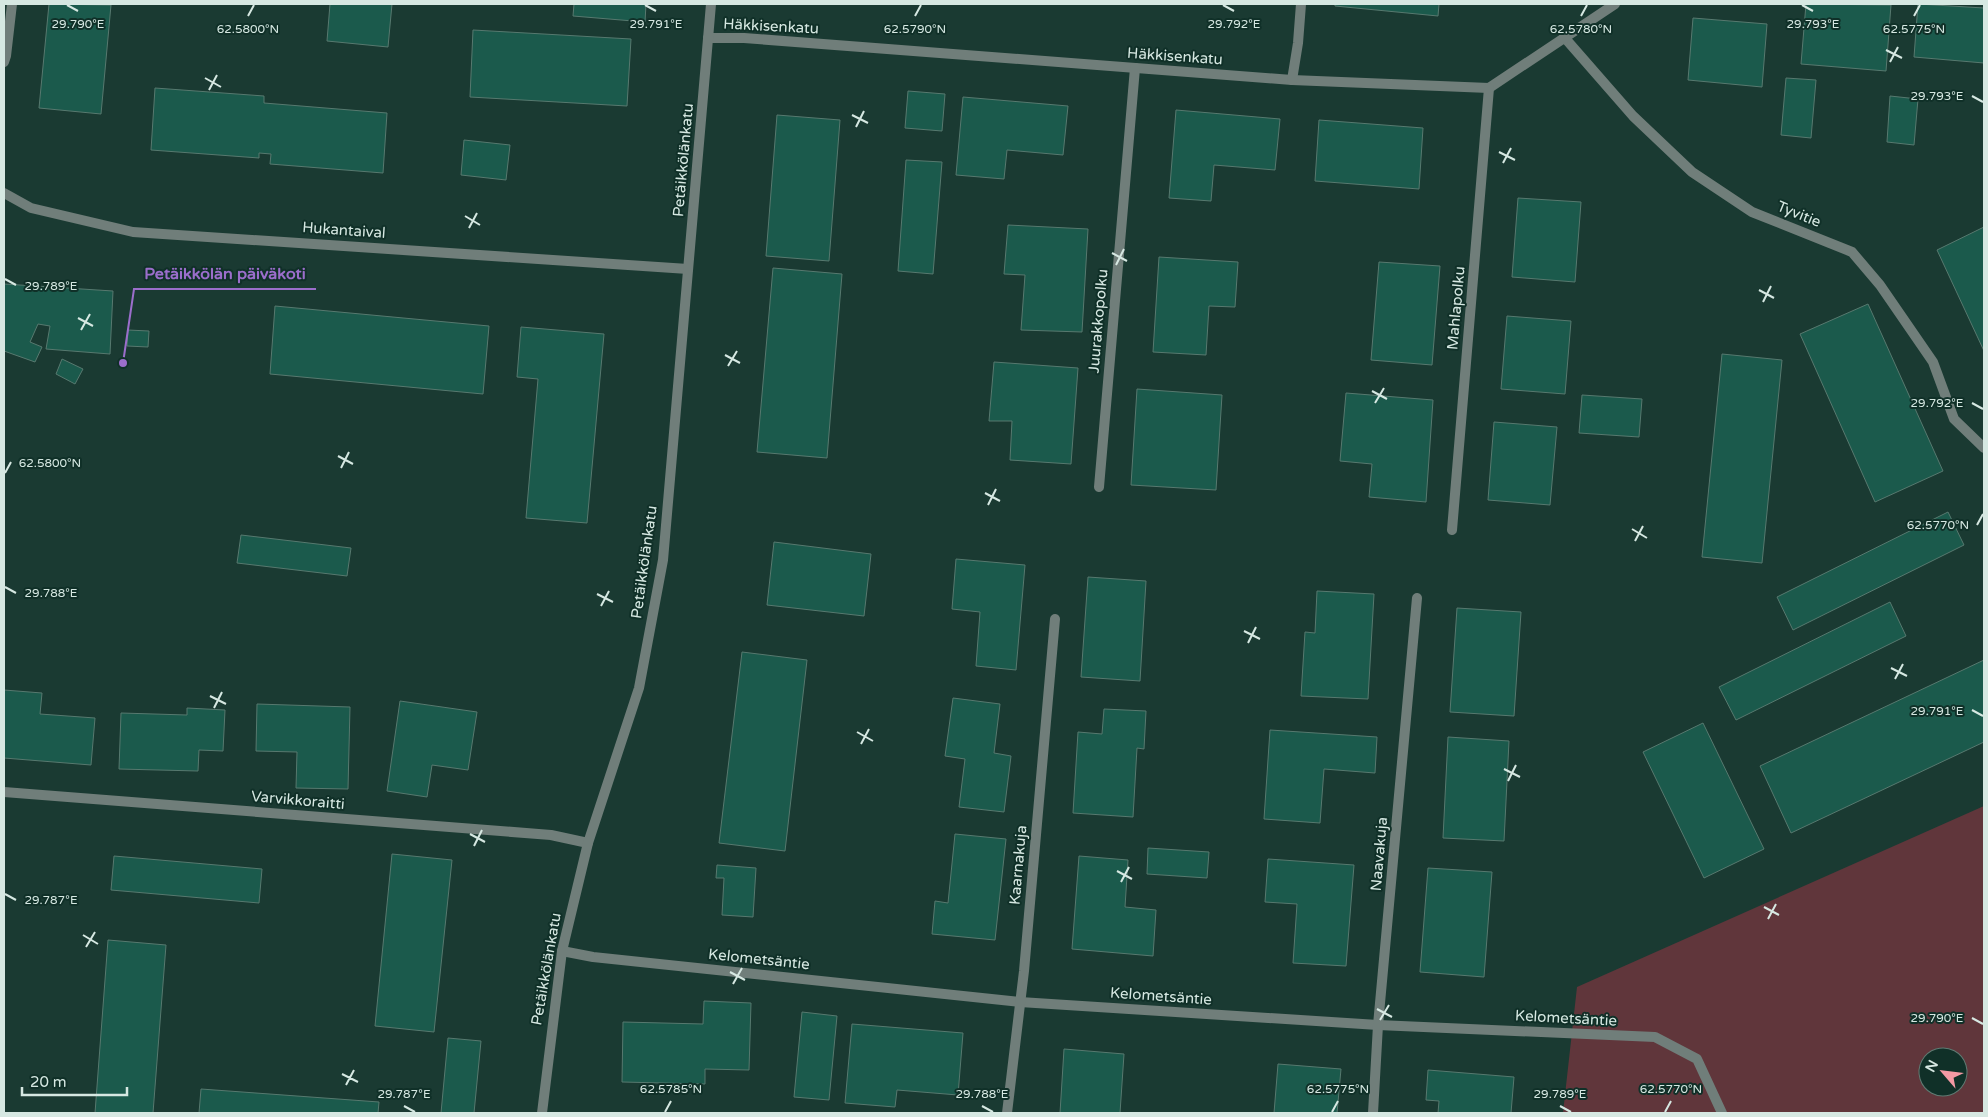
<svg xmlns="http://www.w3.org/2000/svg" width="1988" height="1117" font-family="'Varela Round',sans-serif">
<rect width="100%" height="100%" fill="#1a3a32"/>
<path fill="#60363b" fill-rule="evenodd" d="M1984,806V1113H1563L1577,987ZM1928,1057H1958V1087H1928Z"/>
<g fill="#1b5a4c" stroke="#57796f">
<polygon points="49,4 111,5 101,114 39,108"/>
<polygon points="330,4 392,4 388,47 327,41"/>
<polygon points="574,4 646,4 645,22 573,16"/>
<polygon points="1335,4 1439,4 1438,16 1335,6"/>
<polygon points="1806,4 1891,5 1886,71 1801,64"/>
<polygon points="1918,4 1984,8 1984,63 1914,57"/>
<polygon points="1693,18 1767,24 1762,87 1688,80"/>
<polygon points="473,30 631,39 627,106 470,97"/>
<polygon points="1786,78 1816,80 1811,138 1781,135"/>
<polygon points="155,88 264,96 264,103 387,113 383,173 270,164 271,154 259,153 259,158 151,150"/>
<polygon points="908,91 945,94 942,131 905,128"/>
<polygon points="1890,96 1918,99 1914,145 1887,142"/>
<polygon points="963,97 1068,106 1063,155 1007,150 1004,179 956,175"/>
<polygon points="1176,110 1280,119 1275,170 1214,165 1211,201 1169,198"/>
<polygon points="777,115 840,120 829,261 766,256"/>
<polygon points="1319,120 1423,128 1419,189 1315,181"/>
<polygon points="464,140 510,145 506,180 461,175"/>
<polygon points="906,160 942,162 933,274 898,271"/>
<polygon points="1518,198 1581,202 1575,282 1512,277"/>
<polygon points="1008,225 1088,229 1082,332 1021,330 1025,275 1004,274"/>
<polygon points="1984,227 1984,351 1937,250"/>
<polygon points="1159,257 1238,262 1235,307 1209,306 1206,355 1153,352"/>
<polygon points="1379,262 1440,266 1432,365 1371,360"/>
<polygon points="773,268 842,274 827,458 757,452"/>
<polygon points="4,284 113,291 110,354 46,349 50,326 38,324 30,342 42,347 35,362 4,351"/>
<polygon points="1868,304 1943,471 1875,502 1800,334"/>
<polygon points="275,306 489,326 483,394 270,374"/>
<polygon points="1507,316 1571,321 1565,394 1501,389"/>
<polygon points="521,327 604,334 587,523 526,518 538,379 517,377"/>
<polygon points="128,330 149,331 148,347 127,346"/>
<polygon points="1722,354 1782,360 1762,563 1702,557"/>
<polygon points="62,359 83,369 75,384 56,374"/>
<polygon points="994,362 1078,368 1071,464 1010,460 1012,421 989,421"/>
<polygon points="1137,389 1222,395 1216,490 1131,485"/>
<polygon points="1346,393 1433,400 1426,502 1369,497 1372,464 1340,461"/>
<polygon points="1582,395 1642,399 1639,437 1579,433"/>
<polygon points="1494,422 1557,427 1550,505 1488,500"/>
<polygon points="1948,512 1964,545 1793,630 1777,597"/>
<polygon points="241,535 351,548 347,576 237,563"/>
<polygon points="774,542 871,554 864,616 767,605"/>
<polygon points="956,559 1025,565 1016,670 976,666 980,612 952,609"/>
<polygon points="1088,577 1146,581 1140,681 1081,677"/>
<polygon points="1317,591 1374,594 1368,699 1301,696 1305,632 1315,633"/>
<polygon points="1890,602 1906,636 1736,720 1719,687"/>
<polygon points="1457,608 1521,612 1514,716 1450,712"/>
<polygon points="742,652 807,660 785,851 719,843"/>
<polygon points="1984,660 1984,742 1791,833 1760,766"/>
<polygon points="4,690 42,693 40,714 95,718 91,765 4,758"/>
<polygon points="953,698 1000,704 994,753 1011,756 1004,812 959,807 965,759 945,756"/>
<polygon points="400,701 477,712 468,770 432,765 427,797 387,791"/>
<polygon points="257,704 350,707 348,789 296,788 297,752 256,751"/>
<polygon points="187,708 225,710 223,751 199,750 198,771 119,769 121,713 187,715"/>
<polygon points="1104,709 1146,711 1144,749 1137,748 1133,817 1073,813 1078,732 1102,734"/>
<polygon points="1703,723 1764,849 1704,878 1643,752"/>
<polygon points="1270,730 1377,737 1375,773 1324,769 1320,823 1264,819"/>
<polygon points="1448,737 1509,741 1504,841 1443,838"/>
<polygon points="955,834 1006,839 995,940 932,934 935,901 948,903"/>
<polygon points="1148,848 1209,852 1207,878 1147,874"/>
<polygon points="392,854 452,860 434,1032 375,1026"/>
<polygon points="114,856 262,869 259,903 111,890"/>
<polygon points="1079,856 1128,860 1125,907 1156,910 1153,956 1072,949"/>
<polygon points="1268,859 1354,865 1346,966 1293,963 1297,904 1265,902"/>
<polygon points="717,865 756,868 753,917 722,915 724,878 716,878"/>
<polygon points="1428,868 1492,872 1484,977 1420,972"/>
<polygon points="108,940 166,945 153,1113 95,1113"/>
<polygon points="704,1001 751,1003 749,1070 705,1069 705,1084 622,1082 623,1022 703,1024"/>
<polygon points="802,1012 837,1016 829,1100 794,1097"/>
<polygon points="852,1024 963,1033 958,1095 897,1090 895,1107 845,1103"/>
<polygon points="448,1038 481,1041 474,1113 441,1113"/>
<polygon points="1064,1049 1124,1054 1120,1113 1060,1113"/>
<polygon points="1278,1064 1341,1069 1337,1113 1274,1113"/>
<polygon points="1428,1070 1514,1077 1511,1113 1438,1113 1439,1101 1426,1100"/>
<polygon points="201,1089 379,1102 378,1113 199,1113"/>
</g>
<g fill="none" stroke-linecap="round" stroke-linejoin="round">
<g stroke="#707e7a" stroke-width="10">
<polyline points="1564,37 1633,116 1692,172 1752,212 1852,252 1880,285 1933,362 1954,419 1984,448"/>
<polyline points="708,38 744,38 1292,80 1489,88 1615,4"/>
<polyline points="4,62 6,56 12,4"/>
<polyline points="1292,80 1298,43 1301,4"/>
<polyline points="1099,487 1135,68"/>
<polyline points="1452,530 1489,88"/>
<polyline points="4,792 551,835 588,843"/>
<polyline points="562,951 593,957 1020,1002 1378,1025 1655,1037 1697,1059 1722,1113"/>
<polyline points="1007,1113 1024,971 1055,619"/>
<polyline points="1373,1113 1378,1025 1417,598"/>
</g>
<g stroke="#707e7a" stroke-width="10">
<polyline points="4,193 31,208 133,232 688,269"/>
<polyline points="542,1113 562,951 588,843 639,688 663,560 711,4"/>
</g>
</g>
<path fill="none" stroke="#d6e8e2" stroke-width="2" d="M67,5L78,11M645,5L656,11M1223,5L1234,11M1802,5L1813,11M248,16L254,5M915,16L921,5M1581,16L1587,5M1914,16L1920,5M1886,50L1902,58M1890,62L1898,47M205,78L221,87M209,90L217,75M1972,96L1983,102M852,115L868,123M856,127L864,111M1499,152L1515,160M1503,163L1511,148M465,216L480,225M469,228L477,213M1112,253L1127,261M1116,265L1124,249M5,279L16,285M1759,290L1774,298M1763,302L1771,286M78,318L93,326M81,330L90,314M725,355L740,363M728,366L737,351M1372,391L1387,399M1375,403L1384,388M1972,403L1983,409M338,456L353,464M341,468L349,452M5,473L11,462M985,493L1000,501M988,505L996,489M1977,525L1983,514M1632,529L1647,538M1635,541L1643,526M5,587L16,593M597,594L613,602M601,606L609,591M1244,631L1260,639M1248,643L1256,627M1891,668L1907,676M1895,679L1903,664M210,696L226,704M214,708L222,692M1972,710L1983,716M857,732L873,741M861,744L869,729M1504,769L1520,777M1508,781L1516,765M470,834L485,842M474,846L482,830M1117,871L1132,879M1121,882L1129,867M5,894L16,900M1764,907L1779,915M1768,919L1776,904M83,935L98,944M86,947L95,932M730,972L745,980M733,984L742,968M1377,1009L1392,1017M1972,1018L1983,1024M1380,1020L1389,1005M342,1074L358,1082M346,1085L354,1070M404,1106L415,1112M982,1106L993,1112M1560,1106L1571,1112M665,1112L671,1101M1332,1112L1338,1101M1665,1112L1671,1101"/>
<g text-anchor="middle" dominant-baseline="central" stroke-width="4" stroke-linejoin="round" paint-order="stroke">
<g font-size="15" fill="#d6e8e2" stroke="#103028">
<text transform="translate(771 26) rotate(3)">Häkkisenkatu</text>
<text transform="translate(1175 56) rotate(4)">Häkkisenkatu</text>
<text transform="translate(683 160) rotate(-85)">Petäikkölänkatu</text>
<text transform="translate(1799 214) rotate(22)">Tyvitie</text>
<text transform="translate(344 230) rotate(4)">Hukantaival</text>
<text transform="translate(1456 308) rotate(-85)">Mahlapolku</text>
<text transform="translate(1098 321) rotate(-85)">Juurakkopolku</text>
<text transform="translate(644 562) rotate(-82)">Petäikkölänkatu</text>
<text transform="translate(298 800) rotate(5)">Varvikkoraitti</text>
<text transform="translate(1379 854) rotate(-85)">Naavakuja</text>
<text transform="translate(1018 865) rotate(-85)">Kaarnakuja</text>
<text transform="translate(759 959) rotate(6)">Kelometsäntie</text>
<text transform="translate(546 969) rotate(-80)">Petäikkölänkatu</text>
<text transform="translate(1161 996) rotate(4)">Kelometsäntie</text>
<text transform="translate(1566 1018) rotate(3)">Kelometsäntie</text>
</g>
</g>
<g font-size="12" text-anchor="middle" fill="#d6e8e2" stroke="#103028" stroke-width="4" stroke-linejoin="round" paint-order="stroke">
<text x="78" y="28">29.790°E</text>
<text x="656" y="28">29.791°E</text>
<text x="1234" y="28">29.792°E</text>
<text x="1813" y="28">29.793°E</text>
<text x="248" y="33">62.5800°N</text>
<text x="915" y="33">62.5790°N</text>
<text x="1581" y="33">62.5780°N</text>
<text x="1914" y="33">62.5775°N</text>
<text x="1937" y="100">29.793°E</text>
<text x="51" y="290">29.789°E</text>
<text x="1937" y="407">29.792°E</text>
<text x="50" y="467">62.5800°N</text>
<text x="1938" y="529">62.5770°N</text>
<text x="51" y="597">29.788°E</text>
<text x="1937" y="715">29.791°E</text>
<text x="51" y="904">29.787°E</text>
<text x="1937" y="1022">29.790°E</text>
<text x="671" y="1093">62.5785°N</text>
<text x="1338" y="1093">62.5775°N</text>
<text x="1671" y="1093">62.5770°N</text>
<text x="404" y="1098">29.787°E</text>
<text x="982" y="1098">29.788°E</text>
<text x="1560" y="1098">29.789°E</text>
</g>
<path fill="none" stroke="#9b6ecb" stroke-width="2" d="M123 363L134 289H316"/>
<circle fill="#9b6ecb" stroke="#103028" stroke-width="2" cx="123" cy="363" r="5"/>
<g font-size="16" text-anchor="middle" font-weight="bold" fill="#9b6ecb" stroke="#103028" stroke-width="4" stroke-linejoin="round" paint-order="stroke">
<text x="225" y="279">Petäikkölän päiväkoti</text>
</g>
<rect width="1988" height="1117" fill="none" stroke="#d6e8e2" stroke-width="10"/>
<g transform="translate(1943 1072) rotate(298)"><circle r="24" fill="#103028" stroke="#5f7a72"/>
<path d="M0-4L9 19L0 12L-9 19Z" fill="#f49aa4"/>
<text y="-8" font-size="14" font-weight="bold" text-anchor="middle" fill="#d6e8e2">N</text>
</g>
<path d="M22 1087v8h105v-8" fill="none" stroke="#d6e8e2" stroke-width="2.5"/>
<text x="30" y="1087" font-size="15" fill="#d6e8e2" stroke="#103028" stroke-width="4" paint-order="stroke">20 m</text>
</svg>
